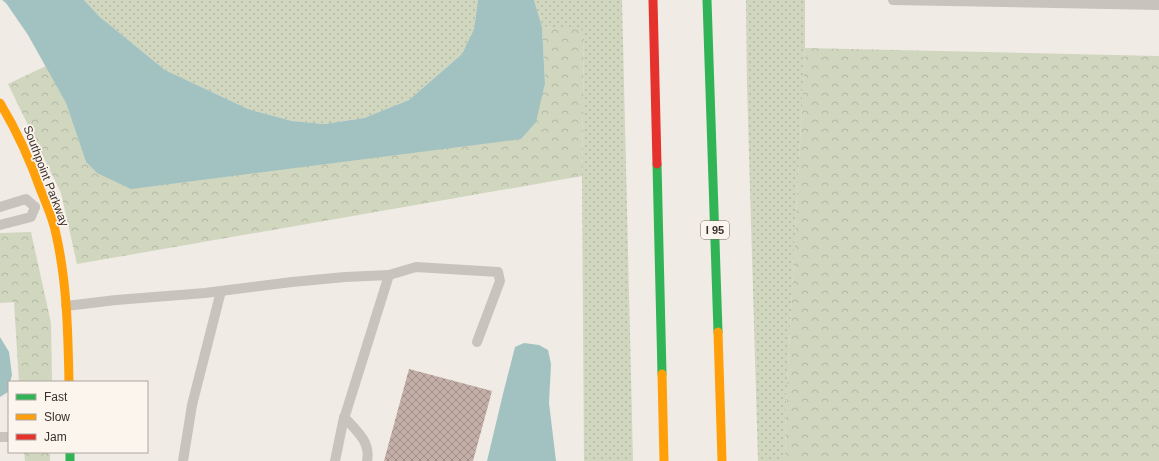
<svg xmlns="http://www.w3.org/2000/svg" width="1159" height="461" font-family="Arial,sans-serif">
<defs>
<pattern id="grass-dots" width="8" height="8" patternUnits="userSpaceOnUse"><rect width="8" height="8" fill="#d1d6bf"/><path d="M2 2h.1M6 6h.1" fill="none" stroke="#b4b8a4" stroke-width="1.8" stroke-linecap="round"/></pattern>
<pattern id="forest-crowns" width="20" height="18" patternUnits="userSpaceOnUse"><rect width="20" height="18" fill="#d1d6bf"/><path d="M2 6a3 3 0 1 1 6 0M12 15a3 3 0 1 1 6 0" fill="none" stroke="#b4b8a4"/></pattern>
<pattern id="building-cross-hatch" width="8" height="8" patternUnits="userSpaceOnUse"><rect width="8" height="8" fill="#c3afa7"/><path d="M0 0l8 8M0 8l8-8" fill="none" stroke="#a08f88"/></pattern>
</defs>
<rect width="100%" height="100%" fill="#f0ebe5"/>
<g fill="url(#grass-dots)">
<polygon points="84,0 478,0 478,1 474,29 462,54 409,100 364,118 324,124 292,121 248,109 165,70 100,17"/>
<polygon points="534,0 622,0 633,461 584,461 582,176 584,31 542,27"/>
<polygon points="746,0 805,0 805,48 786,405 785,461 758,461 747,86"/>
</g>
<g fill="url(#forest-crowns)">
<polygon points="542,27 584,30 582,176 77,264 61,193 8,84 46,66 66,103 86,162 97,173 545,83"/>
<polygon points="805,48 1159,56 1159,461 785,461 786,405"/>
<polygon points="31,232 51,323 52,382 19,382 14,302 0,303 0,233"/>
<polygon points="24,452 50,452 50,461 25,461"/>
</g>
<g fill="#a1c2c1">
<polygon points="2,0 84,0 100,17 165,70 248,109 292,121 324,124 364,118 409,100 462,54 474,29 478,0 534,0 542,27 545,83 536,122 521,139 131,189 97,173 86,162 66,103 28,35 6,3"/>
<polygon points="0,337 9,352 12,375 10,382 9,382 8,392 0,397"/>
<polygon points="524,343 539,345 548,350 551,364 549,403 556,461 487,461 503,394 515,347"/>
</g>
<polygon fill="url(#building-cross-hatch)" points="409,369 492,391 473,461 384,461"/>
<g fill="none" stroke-linecap="round" stroke-linejoin="round">
<g stroke="#c9c3be" stroke-width="10">
<polyline points="893,0 1159,5"/>
<polyline points="0,207 26,199 35,207"/>
<polyline points="0,225 31,217 35,207"/>
<polyline points="389,275 416,267 498,272 500,281 477,342"/>
<polyline points="66,306 116,300 205,293 292,282 345,277 389,275 343,422 335,461"/>
<path d="M344,417C356,430 371,442 367,461"/>
<polyline points="0,437 9,437"/>
<polyline points="183,461 192,405 221,291"/>
</g>
<g stroke="#30b455" stroke-width="9">
<polyline points="707,0 718,332"/>
<polyline points="657,164 662,374"/>
<polyline points="70,452 70,461"/>
</g>
<g stroke="#ff9f0a" stroke-width="9">
<path d="M0,103C17,131 30,160 41,191C47,205 53,219 56,234C67,282 68,333 69,382"/>
<polyline points="718,332 722,461"/>
<polyline points="662,374 664,461"/>
</g>
<polyline stroke="#e5322d" stroke-width="9" points="653,0 657,164"/>
</g>
<g text-anchor="middle" dominant-baseline="central" stroke-width="3.5" stroke-linejoin="round" paint-order="stroke">
<rect fill="#fbf5ee" stroke="#756b66" stroke-width="1" x="701" y="221" width="28" height="18" rx="3"/>
<g font-size="11" font-weight="bold" fill="#3b302b">
<text x="715" y="230">I 95</text>
</g>
<g font-size="12" fill="#3b302b" stroke="#fbf5ee">
<text transform="translate(46 176) rotate(69)">Southpoint Parkway</text>
</g>
</g>
<rect x="8" y="381" width="140" height="72" fill="#fbf5ee" stroke="#aea6a0"/>
<rect x="16" y="394" width="20" height="6" fill="#30b455" stroke="#aea6a0"/>
<text x="44" y="401" font-size="12" fill="#3b302b">Fast</text>
<rect x="16" y="414" width="20" height="6" fill="#ff9f0a" stroke="#aea6a0"/>
<text x="44" y="421" font-size="12" fill="#3b302b">Slow</text>
<rect x="16" y="434" width="20" height="6" fill="#e5322d" stroke="#aea6a0"/>
<text x="44" y="441" font-size="12" fill="#3b302b">Jam</text>
</svg>
